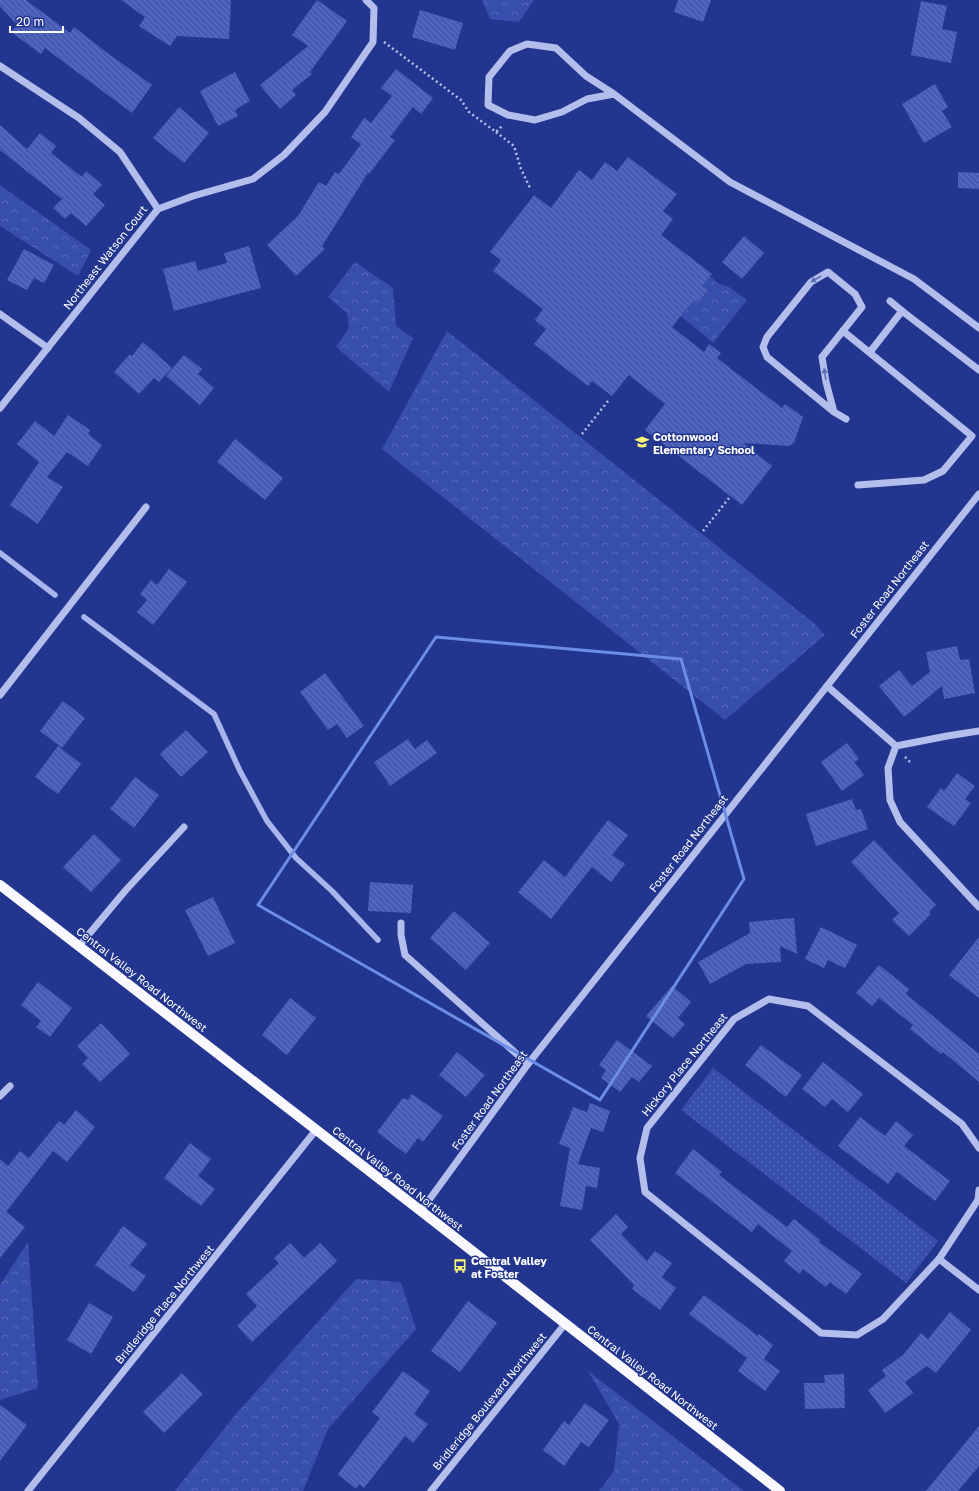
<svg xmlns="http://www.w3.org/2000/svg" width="979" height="1491" font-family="'Golos Text',sans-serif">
<defs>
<pattern id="grass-dots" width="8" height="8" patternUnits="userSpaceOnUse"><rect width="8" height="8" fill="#374eac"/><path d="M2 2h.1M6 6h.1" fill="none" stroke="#5569b8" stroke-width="1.8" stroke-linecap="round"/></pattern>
<pattern id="forest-crowns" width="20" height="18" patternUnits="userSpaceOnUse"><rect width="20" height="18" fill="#374eac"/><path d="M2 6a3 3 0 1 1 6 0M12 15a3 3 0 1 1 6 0" fill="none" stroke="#5569b8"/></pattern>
<pattern id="building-back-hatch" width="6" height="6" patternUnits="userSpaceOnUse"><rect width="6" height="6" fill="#475cb4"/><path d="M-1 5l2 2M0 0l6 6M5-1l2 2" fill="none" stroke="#6374bf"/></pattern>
</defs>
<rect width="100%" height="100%" fill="#23368f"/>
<polygon fill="url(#grass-dots)" points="713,1068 938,1241 906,1283 681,1110"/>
<g fill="url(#forest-crowns)">
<polygon points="482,0 534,0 519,22 490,19"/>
<polygon points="0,185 91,250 78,276 0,226"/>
<polygon points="355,262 393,288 396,326 413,338 389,392 336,347 349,328 347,313 328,297"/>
<polygon points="710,276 717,283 729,287 747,300 713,343 681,316 694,300 700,301 708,291 702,286"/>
<polygon points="447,331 815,624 825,635 725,720 382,449"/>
<polygon points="28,1242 38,1388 0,1400 0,1285"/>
<polygon points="356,1279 401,1282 416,1329 328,1429 303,1491 175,1491 235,1415"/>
<polygon points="588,1371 744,1491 599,1491 614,1471 619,1424"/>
</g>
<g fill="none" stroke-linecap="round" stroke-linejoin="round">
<g stroke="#a8b6ed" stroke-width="5.5">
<polyline points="0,553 55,595"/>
<polyline points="84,617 214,714 240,771 267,821 296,858 332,891 378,940"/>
</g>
</g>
<g fill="url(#building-back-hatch)">
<polygon points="0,0 26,0 70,33 74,27 110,55 152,85 132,113 45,48 41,54 11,32 17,25 0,6"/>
<polygon points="121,0 231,0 229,39 177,36 170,46 139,26 145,17"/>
<polygon points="317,0 347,21 310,72 312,74 292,90 296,95 280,109 260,85 308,46 292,35"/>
<polygon points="678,0 711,0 703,22 674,12"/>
<polygon points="921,1 947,6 942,29 957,32 951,63 911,55"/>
<polygon points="420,10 463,23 455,50 412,37"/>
<polygon points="396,69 433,98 421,114 413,107 390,137 395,140 369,174 368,173 322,246 325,249 296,276 267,245 298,216 319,182 326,186 335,172 339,174 361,144 351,137 364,118 371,123 392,96 381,88"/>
<polygon points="235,72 250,101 235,110 238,116 218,126 200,91"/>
<polygon points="935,84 948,107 942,111 952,127 924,143 902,104"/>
<polygon points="179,107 209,133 184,163 153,138"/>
<polygon points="0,125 27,149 40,133 56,146 51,153 82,177 86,171 102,185 93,194 105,205 86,226 71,213 65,219 53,208 62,199 0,150"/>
<polygon points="628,157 677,194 663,211 673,219 661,235 712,274 702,286 708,290 700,301 694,300 672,327 704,352 709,344 721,353 717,358 782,408 785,404 803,417 794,443 789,446 743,443 772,466 742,505 645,430 665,404 629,375 612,396 592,381 588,386 534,344 546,329 535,320 543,309 493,271 501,260 490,252 534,195 551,208 579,170 592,180 605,162 617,171"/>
<polygon points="958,172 979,173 979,189 958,188"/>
<polygon points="744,236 764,253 742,279 722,262"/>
<polygon points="249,246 261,288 174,311 163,269 195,261 198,271 227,263 224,253"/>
<polygon points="24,249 54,265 44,283 34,278 27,290 7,280"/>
<polygon points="143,342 172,368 159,382 154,378 139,394 114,372 130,354 132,356"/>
<polygon points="184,355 202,369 198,374 214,388 200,405 166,376"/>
<polygon points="68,415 90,430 88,434 102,445 88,466 67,452 47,477 63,487 38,524 10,505 39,462 17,444 35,421 54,436"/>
<polygon points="235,439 283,478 265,500 217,462"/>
<polygon points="169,569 187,582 153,625 137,612 147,600 140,594 151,580 157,585"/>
<polygon points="957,646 960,660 969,659 975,693 944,699 942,686 904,717 879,686 899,670 912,686 930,672 926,652"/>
<polygon points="325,673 364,726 347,738 337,724 328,730 300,692"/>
<polygon points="63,701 85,718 62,748 40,731"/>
<polygon points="186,730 208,752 181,777 160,754"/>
<polygon points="408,739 415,749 427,740 437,753 390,786 374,762"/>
<polygon points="847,743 859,759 854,762 864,775 842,791 821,762"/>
<polygon points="58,746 81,764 58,794 35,777"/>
<polygon points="957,773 975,786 965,799 971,803 954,826 927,807 941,788 944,791"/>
<polygon points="135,777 159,795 134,828 110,809"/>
<polygon points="852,799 856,810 861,809 868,829 816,846 806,814"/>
<polygon points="608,820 628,835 612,855 625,864 611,882 592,867 551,919 518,892 544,860 565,877"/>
<polygon points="94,834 121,860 91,892 63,867"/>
<polygon points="874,840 936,905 929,912 931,914 909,936 892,920 899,913 851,862"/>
<polygon points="370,882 413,885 411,913 368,911"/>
<polygon points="213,897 235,943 208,956 185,910"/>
<polygon points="454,911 490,943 466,970 430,938"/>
<polygon points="794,918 797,954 780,946 781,962 746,964 710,984 698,962 750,933 749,922"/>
<polygon points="821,927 857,945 845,968 828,960 824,968 805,959"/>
<polygon points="979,937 979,998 949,975"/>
<polygon points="879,965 909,989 906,994 979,1054 979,1082 943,1052 941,1054 910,1029 913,1025 879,998 872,1006 856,993"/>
<polygon points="38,982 72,1008 50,1037 36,1027 41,1021 21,1005"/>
<polygon points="672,986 691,1002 678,1018 685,1024 673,1038 646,1016"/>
<polygon points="290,998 316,1018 287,1055 262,1035"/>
<polygon points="101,1023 130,1054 100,1082 82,1064 88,1058 77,1046"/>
<polygon points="617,1040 652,1066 639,1082 632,1077 620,1092 601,1078 606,1070 599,1065"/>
<polygon points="761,1045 802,1075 786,1097 745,1065"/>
<polygon points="457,1052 485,1075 466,1097 439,1075"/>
<polygon points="823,1062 863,1094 848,1112 832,1099 825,1107 802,1089"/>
<polygon points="412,1094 443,1116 423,1142 418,1138 406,1154 377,1132 403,1098 408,1100"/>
<polygon points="590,1103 610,1111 603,1132 591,1128 578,1164 600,1168 597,1188 586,1186 582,1210 560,1206 570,1148 559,1144 573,1107 587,1112"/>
<polygon points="76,1110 95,1127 67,1162 53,1151 6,1212 25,1227 0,1258 0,1159 8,1166 20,1151 29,1158 59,1121 64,1125"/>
<polygon points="860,1117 885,1136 896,1121 913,1135 904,1146 950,1181 935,1201 897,1172 888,1184 838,1146"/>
<polygon points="190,1143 211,1159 198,1176 215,1189 201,1206 164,1178"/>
<polygon points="693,1149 722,1172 719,1175 787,1227 794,1219 820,1240 819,1242 862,1274 846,1294 830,1282 826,1287 803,1269 800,1274 784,1261 792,1251 758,1224 752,1232 675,1173"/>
<polygon points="616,1214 628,1227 621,1234 647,1261 655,1251 672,1263 662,1277 676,1288 660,1310 632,1289 634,1285 590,1240"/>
<polygon points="123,1226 147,1244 130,1265 146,1276 134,1292 95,1265"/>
<polygon points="290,1243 304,1258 320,1243 337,1261 252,1342 237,1326 257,1306 246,1294 279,1263 274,1258"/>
<polygon points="704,1295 758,1336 759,1334 773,1345 764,1359 780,1371 765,1391 738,1371 747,1358 689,1314"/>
<polygon points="468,1301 497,1323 460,1372 431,1351"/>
<polygon points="89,1303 113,1317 91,1354 67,1340"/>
<polygon points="950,1312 971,1330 936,1373 927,1366 905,1382 913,1393 885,1413 868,1390 886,1376 882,1370 903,1355 921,1333 928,1339"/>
<polygon points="403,1371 430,1391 414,1414 428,1424 413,1443 405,1436 364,1488 359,1484 356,1489 338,1474 380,1418 372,1412"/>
<polygon points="182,1373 203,1394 164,1433 143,1412"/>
<polygon points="844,1374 845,1408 805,1409 804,1383 825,1383 824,1375"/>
<polygon points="585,1403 609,1420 589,1447 581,1442 564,1466 543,1450 564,1421 569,1425"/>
<polygon points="0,1405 27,1425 0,1461"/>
<polygon points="979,1426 979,1466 958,1491 926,1491"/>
</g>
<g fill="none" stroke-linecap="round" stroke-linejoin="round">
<g stroke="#b4beec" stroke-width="2.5" stroke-dasharray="2 3" stroke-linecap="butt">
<polyline points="384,42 461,100 469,112 496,132 502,126"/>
<polyline points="496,132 514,146 521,169 530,188"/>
<polyline points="582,434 608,401"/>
<polyline points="703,531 729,498"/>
<polyline points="905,757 911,763"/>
</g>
<g stroke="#b4beec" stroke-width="7">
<polyline points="0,66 79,118 120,152 158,209"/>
<polyline points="614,94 587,99 562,112 535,120 508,115 488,105 489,77 510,51 527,44 556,48 586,76 614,94 730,182 914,279 979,328"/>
<polyline points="890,301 902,311"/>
<polyline points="0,314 48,348"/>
<polyline points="843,331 972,436 943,471 924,480 858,485"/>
<polyline points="870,352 902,311 979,370"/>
<polyline points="0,408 158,209 193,196 253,179 284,155 325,112 373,42 374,8 366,0"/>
<polyline points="834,412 826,382 822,357 862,307 855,294 828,272 811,282 767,337 763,347 767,357 834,412 846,419"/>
<polyline points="827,686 896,746"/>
<polyline points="0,695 146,507"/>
<polyline points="896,746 888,768 890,800 900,822 979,907"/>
<polyline points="896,746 947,736 979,731"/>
<polyline points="401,923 401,935 405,955 528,1064"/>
<polyline points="79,946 125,891 184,827"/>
<polyline points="0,1096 10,1086"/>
<polyline points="979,1148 962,1124 808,1006 769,999 734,1019 647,1128 640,1158 645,1192 821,1333 857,1335 883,1319 939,1259 978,1200 979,1190"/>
<polyline points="421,1211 528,1064 979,494"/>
<polyline points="939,1259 979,1290"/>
<polyline points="28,1491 316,1130"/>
<polyline points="431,1491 565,1324"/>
</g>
<polyline stroke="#f9f9ff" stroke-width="10" points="0,885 421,1211 780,1491"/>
</g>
<defs><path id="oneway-solid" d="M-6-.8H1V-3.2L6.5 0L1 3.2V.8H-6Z"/></defs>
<g fill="#5d6cb4">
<use href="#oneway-solid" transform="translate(816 279) rotate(151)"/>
<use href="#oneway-solid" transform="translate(825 374) rotate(-99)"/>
</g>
<path fill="none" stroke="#6c8ce6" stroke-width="3" stroke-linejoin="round" d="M436,637L681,659L744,879L600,1100L258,905Z"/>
<defs>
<symbol id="school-bare" viewBox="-9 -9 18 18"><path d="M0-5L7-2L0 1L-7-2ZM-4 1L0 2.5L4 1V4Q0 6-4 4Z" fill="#f7f377" stroke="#23368f" stroke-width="2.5" paint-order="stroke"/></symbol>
<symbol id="bus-bare" viewBox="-9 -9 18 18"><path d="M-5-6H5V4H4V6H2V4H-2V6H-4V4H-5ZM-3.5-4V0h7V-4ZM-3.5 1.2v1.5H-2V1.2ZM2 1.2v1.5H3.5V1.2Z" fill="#f7f377" stroke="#23368f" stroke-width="2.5" paint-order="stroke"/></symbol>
</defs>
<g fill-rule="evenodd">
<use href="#school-bare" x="632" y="432" width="20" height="20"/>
<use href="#bus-bare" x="450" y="1256" width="20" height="20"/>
</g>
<g text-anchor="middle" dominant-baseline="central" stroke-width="3" stroke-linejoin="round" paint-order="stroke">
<g font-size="11" fill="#fff" stroke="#23368f">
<text transform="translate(105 257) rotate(-52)">Northeast Watson Court</text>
<text transform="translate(889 589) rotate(-52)">Foster Road Northeast</text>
<text transform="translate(688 843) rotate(-52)">Foster Road Northeast</text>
<text transform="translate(142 979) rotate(38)">Central Valley Road Northwest</text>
<text transform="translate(684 1064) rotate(-51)">Hickory Place Northeast</text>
<text transform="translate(489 1100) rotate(-54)">Foster Road Northeast</text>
<text transform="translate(398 1178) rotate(38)">Central Valley Road Northwest</text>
<text transform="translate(164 1304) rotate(-51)">Bridleridge Place Northwest</text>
<text transform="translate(653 1377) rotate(38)">Central Valley Road Northwest</text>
<text transform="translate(489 1401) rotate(-51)">Bridleridge Boulevard Northwest</text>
</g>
<g font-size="11" font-weight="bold" fill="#fff" stroke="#23368f" text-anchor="start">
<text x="653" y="436">Cottonwood<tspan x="653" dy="13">Elementary School</tspan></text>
<text x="471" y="1260">Central Valley<tspan x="471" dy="13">at Foster</tspan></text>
</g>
</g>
<path d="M10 26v6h53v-6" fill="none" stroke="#ffffff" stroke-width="2"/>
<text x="16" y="26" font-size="12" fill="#ffffff" stroke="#23368f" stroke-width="3" paint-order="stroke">20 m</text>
</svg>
